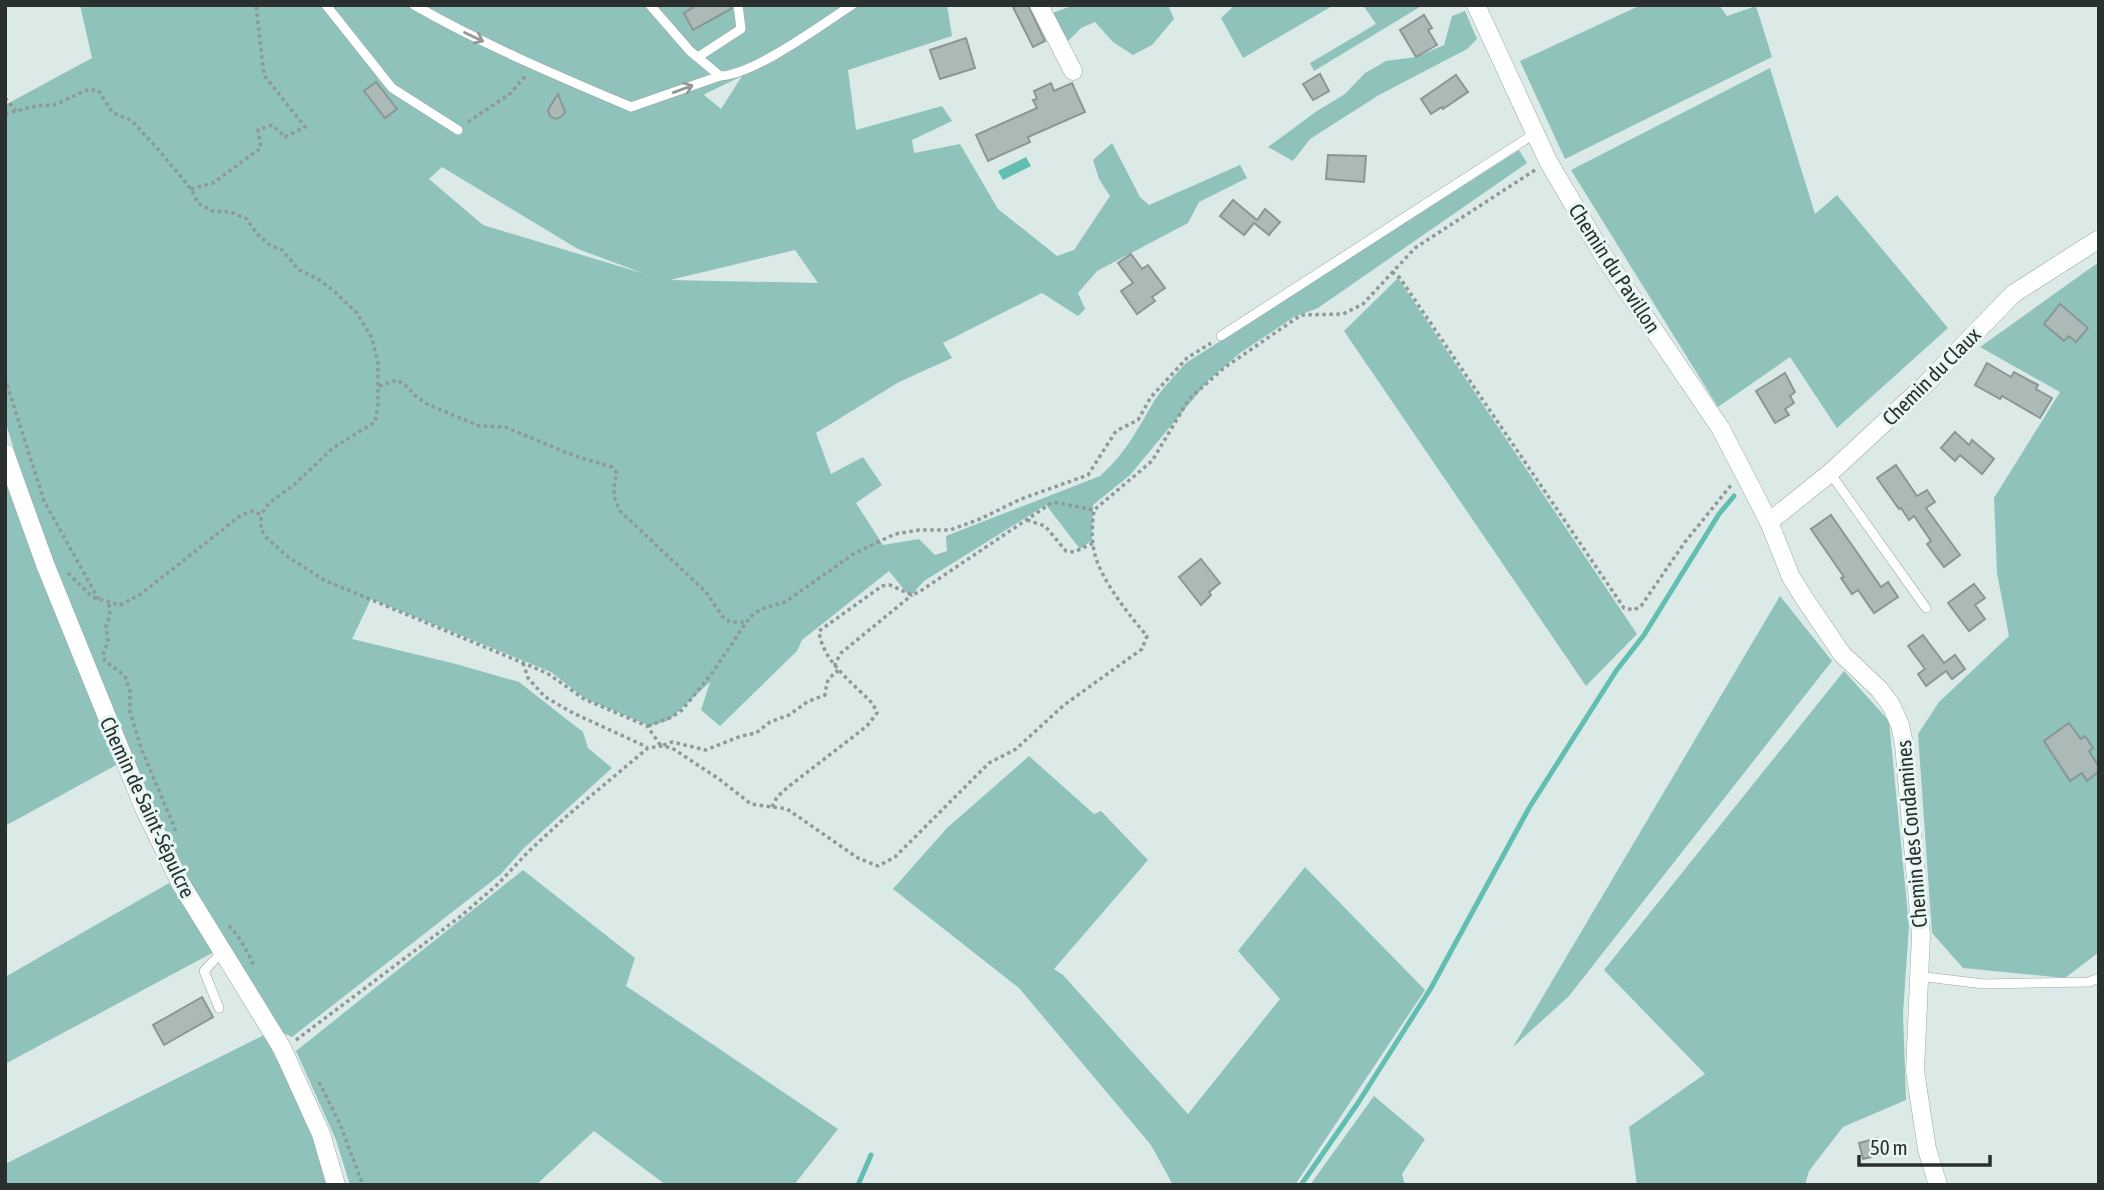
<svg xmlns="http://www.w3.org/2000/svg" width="2104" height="1190" font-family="'Asap Condensed',sans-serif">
<rect width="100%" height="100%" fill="#dbeae7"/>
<g fill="#8fc2bb" fill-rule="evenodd">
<path d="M80,5H947L952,36L848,70L856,130L942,106L952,121L912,140L914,153L960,144L998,209L1057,256L1074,250L1110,196L1099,179L1093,160L1112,143L1140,197L1149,205L1240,165L1247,178L1199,202L1188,223L1097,271L1078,293L1085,309L1078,316L1042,293L943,343L952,358L899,382L816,433L831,474L863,457L882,485L856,503L883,545L919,539L935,555L947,551L946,536L1100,476C1125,454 1138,429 1154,401C1163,388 1175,375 1186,363L1519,150L1527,163L1318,308L1294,317L1240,353L1209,380L1130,475L1093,505L1092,540L1080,549L1046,505L924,581L910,597L889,571L802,640L797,651L720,726L701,710L710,682L669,720L650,726L584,698L551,672L371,599L352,639L456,664L519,682L583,732L588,748L612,768L524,848L501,874L292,1037L281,1032L185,876L148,797L34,512L5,421V105L92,58ZM742,76L721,109L704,95L705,94ZM442,167L578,249L645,274L483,225L429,179ZM795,250L818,283L669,280H670Z"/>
<polygon points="1074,5 1168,5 1174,19 1152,45 1133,55 1113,42 1095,22 1081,28 1066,43 1050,14"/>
<polygon points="1235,5 1334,5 1243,58 1221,18"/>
<polygon points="1363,5 1423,5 1314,71 1310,63 1376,24"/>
<polygon points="1641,5 1719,5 1727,16 1756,6 1772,57 1565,159 1520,61"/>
<polygon points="1465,11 1477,39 1467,49 1379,95 1310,139 1293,161 1268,147 1317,111 1345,94 1365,73 1386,61 1416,57 1444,45 1452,16"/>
<polygon points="1770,68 1815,214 1837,195 1948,328 1837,428 1790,357 1718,407 1571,170"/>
<polygon points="2099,262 2099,952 2065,978 1963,968 1932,933 1918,734 1939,702 2009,636 1997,573 1994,498 2060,392 1980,347"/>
<polygon points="1398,278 1637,634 1586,686 1344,331"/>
<polygon points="5,478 118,764 5,826"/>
<polygon points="1780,596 1832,661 1569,996 1513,1047"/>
<polygon points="1844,671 1889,721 1909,926 1903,1013 1906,1100 1843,1127 1809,1171 1805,1185 1637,1185 1629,1127 1705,1074 1604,970"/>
<polygon points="1029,756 1094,814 1101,811 1148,860 1054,969 1063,975 1188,1114 1280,999 1238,951 1305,867 1425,990 1295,1185 1173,1185 1151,1145 1019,988 893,889 947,828"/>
<polygon points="523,870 635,958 626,986 838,1129 794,1185 666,1185 594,1131 536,1185 350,1185 336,1140 296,1051"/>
<polygon points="169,883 214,952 5,1064 5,977"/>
<path d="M264,1035C289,1083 315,1132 329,1185H5V1164Z"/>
<polygon points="1374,1096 1425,1139 1402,1174 1405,1185 1310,1185"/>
</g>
<polygon fill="#62bdb2" points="1026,157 1031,166 1003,180 998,171"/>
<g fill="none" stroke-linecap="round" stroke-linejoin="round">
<g stroke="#62bdb2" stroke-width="5">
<polyline points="858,1185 871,1155"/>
<polyline points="1301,1185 1358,1103 1431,988 1529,808 1616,671 1644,635 1719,514 1734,496"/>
</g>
</g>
<g fill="#abbab7" stroke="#8a9795" stroke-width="2">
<polygon points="697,5 731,5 731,9 693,30 684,13"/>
<polygon points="1012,5 1028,5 1045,41 1033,47"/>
<polygon points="1424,15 1432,28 1428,30 1437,45 1416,57 1400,30"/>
<polygon points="966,38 975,68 940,79 930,50"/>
<polygon points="1320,74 1329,91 1313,100 1303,84"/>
<polygon points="1456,75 1468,92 1443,109 1442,107 1431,114 1421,99"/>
<polygon points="376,82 397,109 385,118 364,91"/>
<polygon points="1051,83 1054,91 1072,83 1085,112 1028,137 1030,142 988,161 976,135 1037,108 1033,100 1037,99 1034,91"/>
<polygon points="558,94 565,112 561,117 555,119 550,116 548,110"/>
<polygon points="1328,155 1366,156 1364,182 1326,179"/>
<polygon points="1233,200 1257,220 1265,209 1280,222 1269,235 1254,223 1244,235 1220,216"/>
<polygon points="1131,254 1142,269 1148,265 1165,288 1152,297 1155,301 1137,314 1121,291 1133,283 1118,263"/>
<polygon points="2060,304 2088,328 2076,342 2069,336 2064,341 2044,324"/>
<polygon points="1987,363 2011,377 2014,372 2038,385 2036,389 2052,398 2040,418 2002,396 2000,399 1975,385"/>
<polygon points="1785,373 1795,392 1790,396 1794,403 1785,409 1789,415 1775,423 1756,391"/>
<polygon points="1955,432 1969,445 1972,440 1994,459 1982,474 1960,455 1955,461 1941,448"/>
<polygon points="1896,465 1917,496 1927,490 1935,502 1926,508 1960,555 1944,567 1927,544 1931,541 1914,516 1909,520 1901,508 1899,509 1877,478"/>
<polygon points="1831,515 1881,587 1888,582 1898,597 1874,613 1858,590 1852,594 1841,578 1844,577 1811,529"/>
<polygon points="1201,559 1220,583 1209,592 1211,595 1201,605 1179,577"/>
<polygon points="1974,584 1985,598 1975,605 1985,619 1969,631 1948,603"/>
<polygon points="1923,635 1944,663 1955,655 1965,669 1952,679 1946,671 1926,686 1918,674 1925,669 1908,646"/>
<polygon points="2069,723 2081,739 2085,736 2093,748 2089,751 2099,767 2099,771 2087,781 2082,773 2070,781 2044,741"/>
<polygon points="202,997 213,1017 164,1045 153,1025"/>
<polygon points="1878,1138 1882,1154 1863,1159 1859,1143"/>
</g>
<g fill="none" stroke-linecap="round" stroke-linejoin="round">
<defs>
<g id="service">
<polyline points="326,5 392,88 458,130"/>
<path d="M414,5C484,45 558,76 631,107L720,76"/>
<path d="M650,5L690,51L720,76C754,75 821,25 852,5"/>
<polyline points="698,57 741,29 738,5"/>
<polyline points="1221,336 1534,134"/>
<polyline points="1830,473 1926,608"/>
<polyline points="1918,976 1984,984 2089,982 2099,978"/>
<polyline points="219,1008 204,971 222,952"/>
</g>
<g id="minor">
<polyline points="1039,5 1073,71"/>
<polyline points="1476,5 1548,161 1603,255 1721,429 1769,522 1791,577 1804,598 1842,654 1879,689 1891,705 1900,725 1904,744 1921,935 1915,1071 1927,1149 1938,1185"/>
<polyline points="5,453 45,564 144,808 181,884 282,1048 321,1134 336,1185"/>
<polyline points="1769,522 1830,473 1926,384 2013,294 2099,239"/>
</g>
</defs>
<use href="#service" stroke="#9ba9a7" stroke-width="10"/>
<use href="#minor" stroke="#9ba9a7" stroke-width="19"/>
<g stroke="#8f9a98" stroke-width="3.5" stroke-dasharray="3.5 3.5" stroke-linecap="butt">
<polyline points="5,98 16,111"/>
<polyline points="5,114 36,106 54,105 87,90 98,90 113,113 131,120 157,148 191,189 198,203 212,211 231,212 247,219 257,234 271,246 282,250 299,270 318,279 334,291 357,313 372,338 378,363 378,405 375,422 333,448 295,484 269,503 261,515"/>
<polyline points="468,122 511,93 527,74"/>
<polyline points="191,189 213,183 261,148 258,130 272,125 285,137 305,127 264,75 256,5"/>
<polyline points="1392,272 1400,278 1624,608 1634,610 1641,606 1685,542 1732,484"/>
<polyline points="5,378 44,501 99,600"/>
<path d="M379,386L397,380L408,387L414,395L427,404L479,426L505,427L575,456L612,467L617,473C613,489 612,497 621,512L706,592L722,616L730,622H746"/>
<polyline points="1027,520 1045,526 1066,551 1074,552 1093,543"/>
<path d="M68,573L92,597L120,605L141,594L241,515L253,511L261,515V530L267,538L288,557L324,580L547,673L584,699L647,726L661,746L672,742L706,750L741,736L756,733L770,722L789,715L807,702L825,695C827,683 826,679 837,672L835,664L841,653L912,595"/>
<polyline points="109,604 110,616 106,626 108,641 103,655 105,661 125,676 130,691 130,712 141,748 176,831"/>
<polyline points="523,663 528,678 545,697 573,713 647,747"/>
<polyline points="648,726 672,717 682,710 712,673 750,617 761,609 785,602 855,553 895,534 919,530 950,530 980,519 1021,499 1088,475 1116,431 1138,420 1151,397 1187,358 1211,343"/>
<path d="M772,807L777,797L788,787L867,726L877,713L873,704C853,683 822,661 819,631L882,586L890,585L912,595L919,592L1053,502L1094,510"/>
<path d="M229,926C238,934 249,954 254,966"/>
<path d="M296,1040L461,916L498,884L528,852L568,815L648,748L661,746L672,748L719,779L751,804L787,809L858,858L878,866L895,857L989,763L1016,749L1064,705L1142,649L1147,636C1129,615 1102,581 1095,555C1091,540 1092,525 1094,510L1152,461L1189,399L1224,368L1301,315L1343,314L1363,304L1415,248L1535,170"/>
<polyline points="319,1082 340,1124 363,1185"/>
</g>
<use href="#service" stroke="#fff" stroke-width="9"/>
<use href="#minor" stroke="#fff" stroke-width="18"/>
</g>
<defs><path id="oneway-shaft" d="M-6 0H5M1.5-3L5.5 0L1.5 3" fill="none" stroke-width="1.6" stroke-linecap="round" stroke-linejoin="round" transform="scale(1.75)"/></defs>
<g stroke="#949897">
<use href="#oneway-shaft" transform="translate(474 37) rotate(25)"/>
<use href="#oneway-shaft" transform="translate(683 89) rotate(-20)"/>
</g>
<g text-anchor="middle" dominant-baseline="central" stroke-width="6" stroke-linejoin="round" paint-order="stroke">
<g font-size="21" fill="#2a302f" stroke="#e8f7f4">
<text transform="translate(1615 268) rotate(57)">Chemin du Pavillon</text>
<text transform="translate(1931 376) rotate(-45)">Chemin du Claux</text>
<text transform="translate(148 807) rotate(65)">Chemin de Saint-Sépulcre</text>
<text transform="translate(1911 834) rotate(-95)">Chemin des Condamines</text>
</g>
</g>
<rect width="2104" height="1190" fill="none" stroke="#2a302f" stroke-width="14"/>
<path d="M1859 1155v10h131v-10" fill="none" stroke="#2a302f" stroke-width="3.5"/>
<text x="1870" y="1155" font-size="21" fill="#2a302f" stroke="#e8f7f4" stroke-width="5" paint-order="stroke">50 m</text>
</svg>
